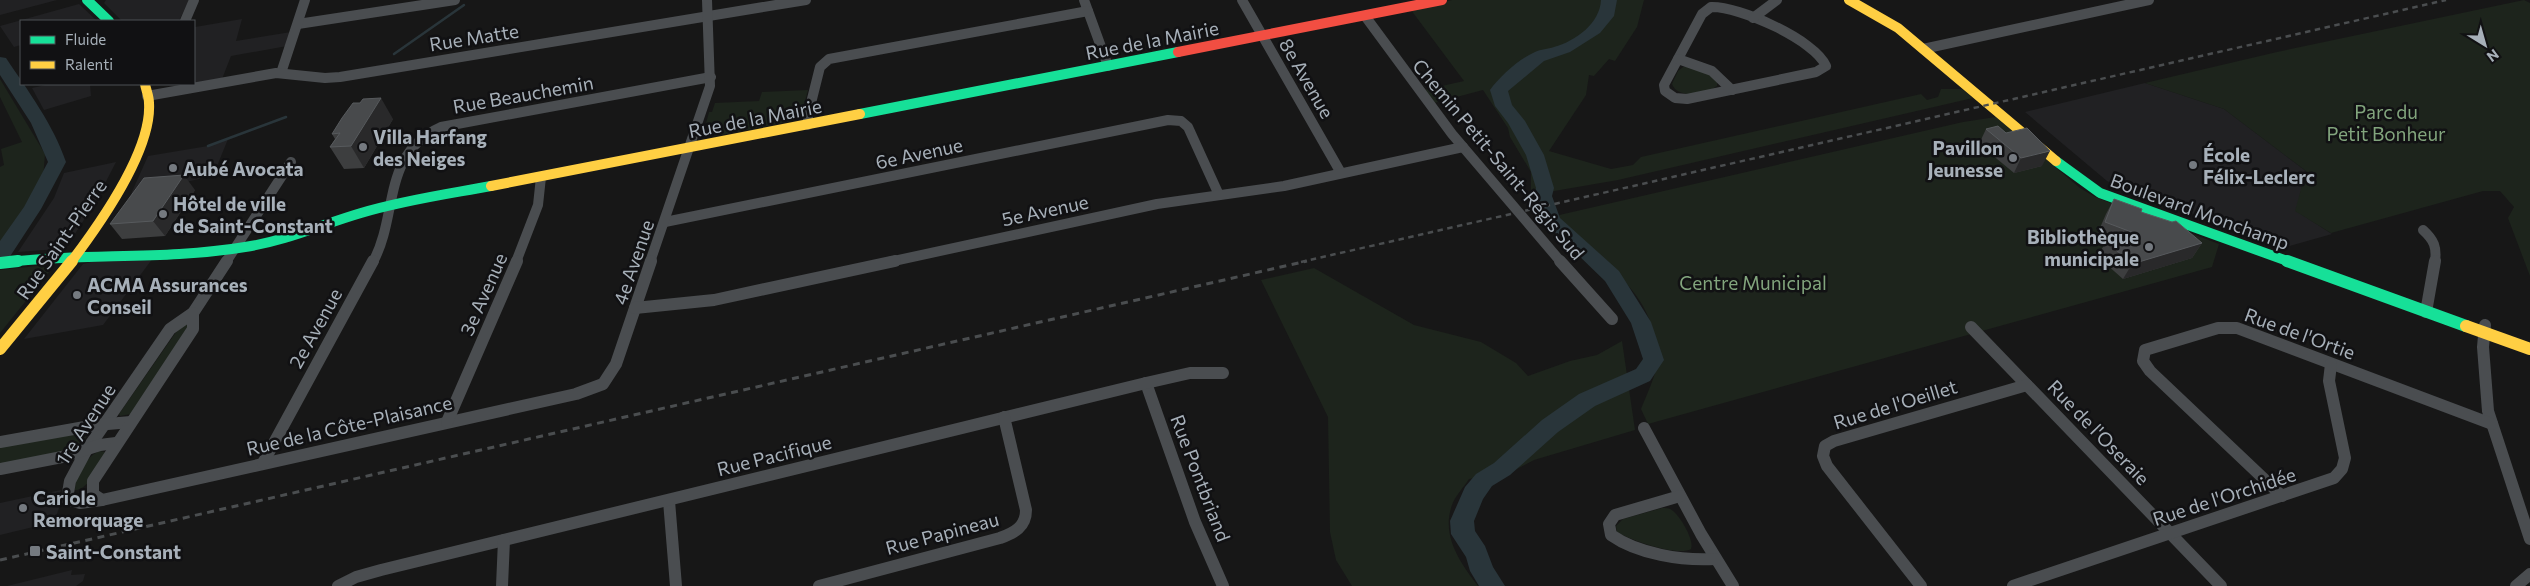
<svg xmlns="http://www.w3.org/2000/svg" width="2530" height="586" font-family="Commissioner,sans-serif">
<rect width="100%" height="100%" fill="#171717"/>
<g fill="#212123">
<polygon points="0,0 57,0 0,15"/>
<polygon points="106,0 189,0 179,21 122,21 104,3"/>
<polygon points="79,4 97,21 21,21 21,45 14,47 0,26"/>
<polygon points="242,19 236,41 291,32 287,46 231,56 222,79 194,83 195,27"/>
<polygon points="2145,83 2224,109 2306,171 2296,211 2332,234 2286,247 2124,189 2107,181 2025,112"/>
<polygon points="50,84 90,84 91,96 44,110 32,88"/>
<polygon points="228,139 213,176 131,194 148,156 208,146"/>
<polygon points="116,162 96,201 69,243 58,249 18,252 54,198 64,173"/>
<polygon points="153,258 103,325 24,339 83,264 95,261"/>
<polygon points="61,490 57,502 59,508 54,522 0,535 0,503"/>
<polygon points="72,570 71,575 85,574 83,581 76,586 7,586"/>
</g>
<g fill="#1d241c">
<polygon points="1452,0 1644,0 1637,27 1615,61 1609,59 1594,76 1589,75 1586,95 1549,151 1611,169 1633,165 1641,157 1921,94 1927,100 1938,97 1941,89 1962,89 1973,98 1618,180 1531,195 1531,172 1510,137 1508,128 1483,90 1434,103 1424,90 1464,81 1411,10"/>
<polygon points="2524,0 2530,3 2530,276 2508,218 2514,207 2500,191 2483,191 2331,233 2295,211 2306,171 2224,109 2145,83 2277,52"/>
<path d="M1683,67C1696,66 1708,73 1717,81V86C1707,94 1678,100 1672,84L1678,71Z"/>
<polygon points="0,79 45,154 43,179 0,246 0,167 4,165 1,149 22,142 0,97"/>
<polygon points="808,90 801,116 792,121 716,136 704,131 709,112 712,112 715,103 759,101 762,92"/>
<path d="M1996,117L2080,188L2095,197L2219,244L2212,267L1648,424L1641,409C1647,394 1655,377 1658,362C1659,355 1656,346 1655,339C1644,279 1590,259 1555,216L1963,122Z"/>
<polygon points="46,265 50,268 47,272 49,272 0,333 0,270"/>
<path d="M1314,268L1414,325L1481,342L1516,363L1528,376L1570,361L1597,355L1622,341L1635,430L1534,460L1513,471L1469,479C1464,487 1455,496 1452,505C1441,536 1460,562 1478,586H1352L1336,560L1330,532L1328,417L1261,280Z"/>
<polygon points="181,325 189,325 131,414 120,416 119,414"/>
<polygon points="81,432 86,437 82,445 76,449 0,465 0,446"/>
<path d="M99,451L105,452C103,463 87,491 75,490C75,475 85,458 99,451Z"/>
<path d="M1662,508C1666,508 1670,508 1673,511C1680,516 1695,541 1691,549C1678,557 1630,540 1617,532L1616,526L1623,519Z"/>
</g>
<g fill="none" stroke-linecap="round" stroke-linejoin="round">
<g stroke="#29353a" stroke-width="2.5">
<polyline points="394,54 464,5"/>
<polyline points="208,146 286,117"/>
</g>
<g fill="#29353a" fill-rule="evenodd">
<path d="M1601,0H1617L1614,16L1600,33L1570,52L1544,61L1508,91L1512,105L1525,121L1544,155L1554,188L1552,196L1560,218L1619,271L1651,322L1664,360L1650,381L1595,406L1558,432L1510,475L1492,486L1483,499L1474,521L1475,531L1485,546L1493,567L1505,586H1479L1470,571L1466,557L1451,534L1450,521L1465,487L1476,474L1494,463L1542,420L1579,394L1636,369L1643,359L1631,323L1605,281L1543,221L1534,196L1536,188L1526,155L1508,123L1495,106L1490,90C1500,76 1519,59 1535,52C1541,49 1548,49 1554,47C1576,41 1600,23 1601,0Z"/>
<path d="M0,57L6,58C28,91 53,124 66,162L41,209L7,261L0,263V241L24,207L48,162L31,123L0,75Z"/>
</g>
<g stroke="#4a4d50" stroke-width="10">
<polyline points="1084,0 1108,66"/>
<polyline points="1242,0 1341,173"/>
<path d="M1711,7C1739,6 1815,40 1826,66L1816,72L1687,99L1675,98L1665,91L1664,85L1702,14Z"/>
<polyline points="1365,16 1452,134 1561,262"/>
<polyline points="1753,18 1777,0"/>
<polyline points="185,21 194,0"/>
<polyline points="298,24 455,0"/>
<polyline points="1923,49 2149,0"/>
<polyline points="1678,59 1712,71 1732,90"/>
<polyline points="281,73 305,0"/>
<polyline points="147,96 276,73 325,78 340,77 806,0"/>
<polyline points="808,125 808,115 820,67 829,59 1088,11"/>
<polyline points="665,222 1168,120 1181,121 1188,127 1219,195"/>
<path d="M2423,230C2434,240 2437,247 2435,262"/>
<polyline points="226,262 291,162"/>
<path d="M373,262C399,214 381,154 441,127L711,77"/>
<polyline points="516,262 538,205 541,177"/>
<polyline points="650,262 710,86 707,0"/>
<polyline points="889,262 1157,204 1284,186 1463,147"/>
</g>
<g stroke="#4a4d50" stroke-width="12">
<polyline points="227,261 193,313 170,329 86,451 70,481 67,499 80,503 102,500 576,394 603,384 616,364 651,261"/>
<polyline points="1560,261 1612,319"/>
<polyline points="635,308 714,300 895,261"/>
<polyline points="2426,312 2435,261"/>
<polyline points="2485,325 2483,347 2488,411 2530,539"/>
<polyline points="1971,327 2221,586"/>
<polyline points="1146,383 1195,522 1223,586"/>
<polyline points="447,422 517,261"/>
<polyline points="1644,428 1701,534 1733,586"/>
<polyline points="0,442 96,425 131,422"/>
<polyline points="263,463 373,261"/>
<polyline points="0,469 62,457 100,445 116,443"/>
<path d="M1680,496L1615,515L1609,524L1611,535C1638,554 1682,561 1715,559"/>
<polyline points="2282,496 2150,371 2143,361 2145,350 2218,328 2237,328 2492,424"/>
<polyline points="102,500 93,494 93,481 193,329 193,313"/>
<polyline points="669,501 676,586"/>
<polyline points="338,586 356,577 381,570 1146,383 1190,373 1223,373"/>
<polyline points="502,586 504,540"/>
<path d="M819,586L1000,538C1014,533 1026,527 1026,510L1004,417"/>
<polyline points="1921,586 1827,466 1823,456 1825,446 1834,441 2027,385"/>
<polyline points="2013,586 2334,478 2342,469 2345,458 2329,381 2331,364"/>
<polyline points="2516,586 2530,574"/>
</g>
<g stroke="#16e098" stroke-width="10">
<polyline points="87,0 109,21"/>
<polyline points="860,114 1178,52"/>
<polyline points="2056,161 2100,193 2290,262"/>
<path d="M8,262C86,253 167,260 245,247C286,241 323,224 361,213C404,200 448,194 491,186"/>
</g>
<g stroke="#16e098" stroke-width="12">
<polyline points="2287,261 2466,326"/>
<polyline points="0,263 18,261"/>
</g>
<g stroke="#ffcf43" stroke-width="10">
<polyline points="1849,0 1898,28 2056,161"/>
<polyline points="491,186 860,114"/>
<path d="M71,262C99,225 152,150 149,103C149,96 146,90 145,84"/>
</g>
<g stroke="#ffcf43" stroke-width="12">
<polyline points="2466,326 2530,349"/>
<polyline points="0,349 72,261"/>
</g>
<polyline stroke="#f24e42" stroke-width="10" points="1178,52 1442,0"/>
<polyline stroke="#4a4d4f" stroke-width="2.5" stroke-dasharray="5.5 4.5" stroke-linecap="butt" points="1301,262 2446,0"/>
<polyline stroke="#4a4d4f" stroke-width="3" stroke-dasharray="7 5.5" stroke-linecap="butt" points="0,560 1307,261"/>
</g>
<g fill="#3d3e3f">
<polygon points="393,119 364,168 344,169 330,147 335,139 332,134"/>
<polygon points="1986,129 2042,166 2014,173 1979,144"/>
<polygon points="195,190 165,236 122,239 110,224"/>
<polygon points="2114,199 2141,212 2202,243 2192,258 2123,279 2097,256 2107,241 2096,237 2106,214"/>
</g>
<g fill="#29292a">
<polygon points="381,98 393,119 364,168 351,146"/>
<polygon points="2050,151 2042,166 2014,173 2021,158"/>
<polygon points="184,175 195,190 165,236 153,221"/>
<polygon points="2202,243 2192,258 2123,279 2132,264"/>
</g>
<g fill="#484a4c" stroke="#575a5d">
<polygon points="381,98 351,146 330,147 340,133 332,134 342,118 353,103 360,103 363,99"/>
<polygon points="1998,126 2006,133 2027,128 2050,151 2021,158 1986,129"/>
<polygon points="184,175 153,221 110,224 144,178"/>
<polygon points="2114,199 2142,209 2141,212 2172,222 2176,221 2202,243 2132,264 2106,241 2134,233 2105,222"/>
</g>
<g fill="#757a80" stroke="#111113" stroke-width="2">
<circle cx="363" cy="147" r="5"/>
<circle cx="2013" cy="158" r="5"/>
<circle cx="2193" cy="165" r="5"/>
<circle cx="173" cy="168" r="5"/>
<circle cx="163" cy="214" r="5"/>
<circle cx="2149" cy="247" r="5"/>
<circle cx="77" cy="295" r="5"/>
<circle cx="23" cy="508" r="5"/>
<rect x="29" y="545" width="12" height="12" rx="2.5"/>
</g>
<g text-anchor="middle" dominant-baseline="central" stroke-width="5" stroke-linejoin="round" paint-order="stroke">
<g font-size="19" fill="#a7b0b9" stroke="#111113">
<text transform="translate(474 37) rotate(-9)">Rue Matte</text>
<text transform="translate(1152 40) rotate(-11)">Rue de la Mairie</text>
<text transform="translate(1307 78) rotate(60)">8e Avenue</text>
<text transform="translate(523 94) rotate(-10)">Rue Beauchemin</text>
<text transform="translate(755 118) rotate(-11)">Rue de la Mairie</text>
<text transform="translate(919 153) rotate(-12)">6e Avenue</text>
<text transform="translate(1499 159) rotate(50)">Chemin Petit-Saint-Régis Sud</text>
<text transform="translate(1045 210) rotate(-12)">5e Avenue</text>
<text transform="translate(2200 211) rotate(20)">Boulevard Monchamp</text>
<text transform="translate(61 239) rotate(-55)">Rue Saint-Pierre</text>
<text transform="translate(633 262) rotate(-71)">4e Avenue</text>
<text transform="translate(483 294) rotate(-66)">3e Avenue</text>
<text transform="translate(315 328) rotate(-61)">2e Avenue</text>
<text transform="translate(2300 333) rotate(20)">Rue de l'Ortie</text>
<text transform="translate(1895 404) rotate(-17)">Rue de l'Oeillet</text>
<text transform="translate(85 424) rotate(-57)">1re Avenue</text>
<text transform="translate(349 425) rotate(-13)">Rue de la Côte-Plaisance</text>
<text transform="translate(2099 432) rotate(46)">Rue de l'Oseraie</text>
<text transform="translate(774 455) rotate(-14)">Rue Pacifique</text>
<text transform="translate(1201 478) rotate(69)">Rue Pontbriand</text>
<text transform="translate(2224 496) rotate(-18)">Rue de l'Orchidée</text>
<text transform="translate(942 533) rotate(-15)">Rue Papineau</text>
</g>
<g font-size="19" fill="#82a57d" stroke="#111113">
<text x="2386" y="111">Parc du<tspan x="2386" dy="22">Petit Bonheur</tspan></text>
<text x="1753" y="282">Centre Municipal</text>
</g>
<g font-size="19" font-weight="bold" fill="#a7b0b9" stroke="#111113" text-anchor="start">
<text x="373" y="136">Villa Harfang<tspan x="373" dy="22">des Neiges</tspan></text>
<text x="2003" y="147" text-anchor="end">Pavillon<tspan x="2003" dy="22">Jeunesse</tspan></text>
<text x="2203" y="154">École<tspan x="2203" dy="22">Félix-Leclerc</tspan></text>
<text x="183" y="168">Aubé Avocata</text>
<text x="173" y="203">Hôtel de ville<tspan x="173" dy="22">de Saint-Constant</tspan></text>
<text x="2139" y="236" text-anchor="end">Bibliothèque<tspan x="2139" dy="22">municipale</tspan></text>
<text x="87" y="284">ACMA Assurances<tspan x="87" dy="22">Conseil</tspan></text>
<text x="33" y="497">Cariole<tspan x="33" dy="22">Remorquage</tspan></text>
<text x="46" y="551">Saint-Constant</text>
</g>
</g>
<rect x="20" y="20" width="175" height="65" fill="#111113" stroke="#4d5155"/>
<rect x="30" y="36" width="25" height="8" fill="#16e098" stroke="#4d5155"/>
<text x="65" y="45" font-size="15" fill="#a7b0b9">Fluide</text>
<rect x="30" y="61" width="25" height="8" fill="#ffcf43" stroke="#4d5155"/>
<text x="65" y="70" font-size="15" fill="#a7b0b9">Ralenti</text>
<g transform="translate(2485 45) rotate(143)" stroke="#111113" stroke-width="4" paint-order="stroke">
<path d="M0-4L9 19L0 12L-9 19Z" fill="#a7b0b9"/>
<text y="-8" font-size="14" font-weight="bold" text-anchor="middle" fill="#a7b0b9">N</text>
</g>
</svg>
